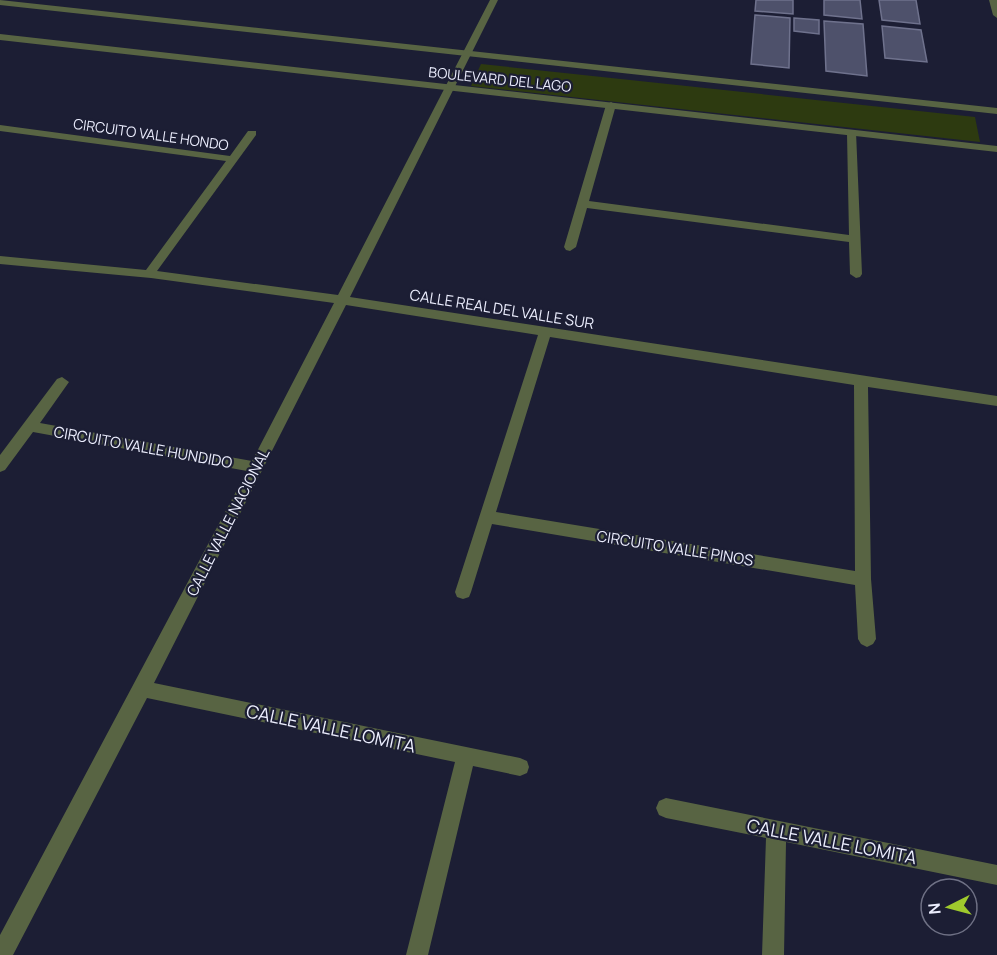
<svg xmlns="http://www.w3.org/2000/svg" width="997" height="955" font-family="Manrope,sans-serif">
<rect width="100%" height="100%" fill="#1c1e34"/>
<polygon fill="#2d3a10" points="481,64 975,117 980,142 471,86"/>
<g fill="#4e516b" stroke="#6f728d" stroke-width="1.5">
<polygon points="756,0 793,0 793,14 755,11"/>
<polygon points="824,0 860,0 862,19 824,15"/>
<polygon points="879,0 916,0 920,24 882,20"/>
<polygon points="755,15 790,18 789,68 751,64"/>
<polygon points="794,18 819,20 819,34 794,31"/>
<polygon points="824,21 863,24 867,76 826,71"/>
<polygon points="882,26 921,30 927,62 885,58"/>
</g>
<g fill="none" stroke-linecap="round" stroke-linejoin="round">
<g fill="#586443" fill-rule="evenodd">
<path d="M490,0H498L350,297L997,396V406L868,387L871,579L876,639L873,644L867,647L861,644L858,639L855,585L492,524L471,592L469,597L463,599L457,597L455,592L538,335L346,305L154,683L520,758L527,761L529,767L527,773L520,776L473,766L428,955H406L455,762L147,698L13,955H0V935L247,471L33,432L5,470L0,472V455L57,379L62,377L69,382L40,423L252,461L334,303L151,278L0,264V256L146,270L226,161L0,131V125L230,156L248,131H256V135L157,271L338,295ZM550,337L854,385L855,571L496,512Z"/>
<polygon points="989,0 997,0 997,18 993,15"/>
<polygon points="611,102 616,105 589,201 849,235 847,134 856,132 862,274 860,277 856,278 850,274 849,242 587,208 576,247 570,251 566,250 564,247 606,105"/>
<polygon points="666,798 997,865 997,885 786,842 784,955 762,955 766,838 666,818 659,815 656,808 659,801"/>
</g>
<g fill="#586443" fill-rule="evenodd">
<polygon points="0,0 997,108 997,114 0,5"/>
<polygon points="0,34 997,146 997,152 0,40"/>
</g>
</g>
<g text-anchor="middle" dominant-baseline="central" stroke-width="4.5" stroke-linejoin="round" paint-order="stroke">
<g font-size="14" fill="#eceefe" stroke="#1c1e34">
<text transform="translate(500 79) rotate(6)">BOULEVARD DEL LAGO</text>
<text transform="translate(151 134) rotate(8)">CIRCUITO VALLE HONDO</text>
</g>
<g font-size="15" fill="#eceefe" stroke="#1c1e34">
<text transform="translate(502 309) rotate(9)">CALLE REAL DEL VALLE SUR</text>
<text transform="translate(143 447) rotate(10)">CIRCUITO VALLE HUNDIDO</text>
<text transform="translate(228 522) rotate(-63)">CALLE VALLE NACIONAL</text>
<text transform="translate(675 548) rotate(9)">CIRCUITO VALLE PINOS</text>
</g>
<g font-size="18" fill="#eceefe" stroke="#1c1e34">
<text transform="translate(331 728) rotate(12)">CALLE VALLE LOMITA</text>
<text transform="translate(832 841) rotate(11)">CALLE VALLE LOMITA</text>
</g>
</g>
<g transform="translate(949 907) rotate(264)"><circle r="28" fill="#1c1e34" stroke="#6f7185" stroke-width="1.5"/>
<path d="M0-4.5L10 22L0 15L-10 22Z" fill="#9fca2d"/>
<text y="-9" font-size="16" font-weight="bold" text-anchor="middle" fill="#eceefe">N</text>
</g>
</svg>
